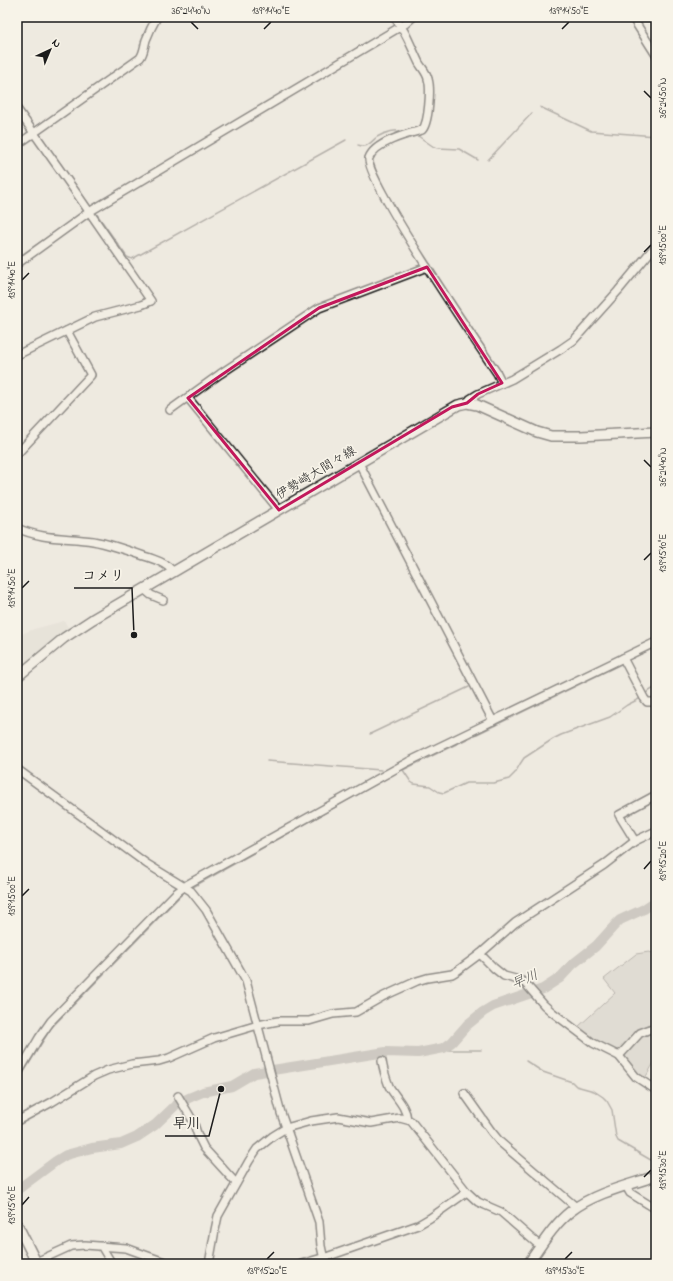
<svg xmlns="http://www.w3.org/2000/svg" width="673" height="1281" font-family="'Indie Flower','Klee One',sans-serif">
<rect width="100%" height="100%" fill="#eeeae0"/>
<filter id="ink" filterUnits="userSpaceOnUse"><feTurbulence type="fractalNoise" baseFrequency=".025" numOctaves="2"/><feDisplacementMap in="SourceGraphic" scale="8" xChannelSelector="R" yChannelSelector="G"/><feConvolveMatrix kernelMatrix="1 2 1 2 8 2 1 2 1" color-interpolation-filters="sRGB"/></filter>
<g filter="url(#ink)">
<polygon fill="#dedbd1" points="64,621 70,630 17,672 17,636 34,629"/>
<g fill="#cfccc3" stroke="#767470">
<polygon points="649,952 656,954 656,1022 618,1053 597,1041 578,1027 615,993 604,979 636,954"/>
<polygon points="656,1029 656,1059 644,1080 635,1072 623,1057 640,1036"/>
</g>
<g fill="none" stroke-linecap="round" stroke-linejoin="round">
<g stroke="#6f6d69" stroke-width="1.5">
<polyline points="17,103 35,128"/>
<polyline points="540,107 591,131 656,136"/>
<polyline points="41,136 88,203"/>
<polyline points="418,136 434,147 438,148 459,149 478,160"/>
<path d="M358,145C359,145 363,147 364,146C369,146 374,139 377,137C385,132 397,129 405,132"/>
<polyline points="488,160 532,113"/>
<polyline points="96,213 127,257 132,259 346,140"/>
<polyline points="17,258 78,216"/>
<polyline points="628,660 656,647"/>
<polyline points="621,664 403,770 411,782 414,784 430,786 439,792 444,793 466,783 494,783 509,779 515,773 520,764 524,758 553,739 561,735 610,717 627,705 639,699"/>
<polyline points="646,693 656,687"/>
<polyline points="370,734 469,687"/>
<polyline points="267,761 381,770"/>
<polyline points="193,887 394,774"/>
<polyline points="444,1048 449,1050 481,1050"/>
<polyline points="526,1061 543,1072 572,1082 576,1086 594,1091 603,1097 607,1101 612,1110 616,1137 618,1141 656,1163"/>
<polyline points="17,1083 51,1028 183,893"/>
</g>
<polyline stroke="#a6a39d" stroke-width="10" points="17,1190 56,1161 66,1155 92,1148 121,1144 137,1137 155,1125 178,1103 191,1097 203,1092 232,1086 254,1073 373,1054 386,1052 418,1053 444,1048 452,1042 467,1025 483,1012 493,1006 543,989 560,978 573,964 596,946 615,925 620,920 644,909 656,901"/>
<defs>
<g id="minor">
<path d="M394,17C406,30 411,47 419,63C422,68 427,73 428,79C431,88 429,123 422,130C407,134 375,142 369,158C362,175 480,348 497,373L502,383"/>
<polyline points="632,17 656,55"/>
<polyline points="17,109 77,194 151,301 141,305 95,317 17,355"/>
<path d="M17,145L140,58C144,53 144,47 146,40C149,32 153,24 157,17"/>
<polyline points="17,264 89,212 405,24 413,17"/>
<polyline points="188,398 279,510"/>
<polyline points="467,403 470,399 478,394 512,379 561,349 574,340 618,291 656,245"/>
<polyline points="170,410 220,374 319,308 427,267"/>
<polyline points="17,454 91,375 67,331"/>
<polyline points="359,463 493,721"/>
<path d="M17,528C43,540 66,537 93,541C110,544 127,550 144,556C154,559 167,563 173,572"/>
<polyline points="144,589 151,595 163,600"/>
<polyline points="623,658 644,698 647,702 656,702"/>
<polyline points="17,769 147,864 191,891 206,910 246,981 281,1113 319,1222 321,1246 325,1264"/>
<polyline points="635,841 619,815 656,795"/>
<polyline points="480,954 494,968 504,976 519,980 524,982 544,1005 552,1012 593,1043 619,1056 636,1077 656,1090"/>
<polyline points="619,1056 640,1033 653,1028 656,1025"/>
<path d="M382,1061C383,1069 386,1078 389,1086C395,1097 406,1106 407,1119"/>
<polyline points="17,1075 39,1038 51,1021 176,893 188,884 408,762 656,642"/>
<polyline points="464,1093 491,1131 500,1142 576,1207"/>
<polyline points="178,1096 193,1121 198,1136 204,1148 236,1183"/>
<polyline points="17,1121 52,1102 94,1076 108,1070 132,1064 159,1061 169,1058 214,1038 258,1025 278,1021 309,1021 333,1014 356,1012 384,996 417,981 427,978 452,974 457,971 480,954 515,923 604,865 635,841 656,831"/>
<polyline points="626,1186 630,1193 656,1209"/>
<polyline points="103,1246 103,1249 112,1264"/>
<polyline points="36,1262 71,1246 85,1245 126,1248 170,1264"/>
<polyline points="209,1264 215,1230 218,1216 249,1161 257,1149 273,1136 286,1128 311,1121 338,1117 371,1123 400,1118 411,1121 467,1192 478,1202 501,1212 540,1246"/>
<polyline points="301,1264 329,1256 418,1225 430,1218 467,1192"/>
</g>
<g id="major">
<polyline points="17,677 64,638 93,619 458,405 467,403 477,405 537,432 551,436 581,436 656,432"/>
<polyline points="17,1224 37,1264"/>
<path d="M528,1264C541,1246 553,1225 571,1211C594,1193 629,1185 656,1176"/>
</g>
</defs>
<use href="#minor" stroke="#1c1c1c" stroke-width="10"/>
<use href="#major" stroke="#1c1c1c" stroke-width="12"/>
<use href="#minor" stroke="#f7f3e8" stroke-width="7"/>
<use href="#major" stroke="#f7f3e8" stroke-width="9"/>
</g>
</g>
<path d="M0 0H673V1281H0ZM427,267L502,383L478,394L467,403L452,407L279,510L188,398L319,308Z" fill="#eeeae0" fill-opacity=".55" fill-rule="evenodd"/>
<path fill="none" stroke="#c2185b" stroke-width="3" stroke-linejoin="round" d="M427,267L502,383L478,394L467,403L452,407L279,510L188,398L319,308Z"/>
<path fill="none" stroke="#1c1c1c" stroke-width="1.5" d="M191,22L198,29M264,29L271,22M562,29L569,22M644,91L651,98M644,252L651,245M22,280L29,273M644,460L651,467M644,560L651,553M22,588L29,581M644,869L651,861M22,896L29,889M644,1177L651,1170M22,1205L29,1197M267,1259L274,1252M565,1259L572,1252"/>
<g text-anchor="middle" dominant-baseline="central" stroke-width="3.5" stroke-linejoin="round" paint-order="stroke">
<g font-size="13" fill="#1c1c1c" stroke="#f7f3e8">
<text transform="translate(316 473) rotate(-31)">伊勢崎大間々線</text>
</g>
<g font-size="14" font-style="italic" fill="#535250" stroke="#f7f3e8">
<text transform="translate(525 980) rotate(-23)">早川</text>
</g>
</g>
<path fill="none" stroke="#1c1c1c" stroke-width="1.5" d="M134 635L132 588H74M221 1089L209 1136H165"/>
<g fill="#1c1c1c" stroke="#f7f3e8" stroke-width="1.5">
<circle cx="134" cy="635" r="4"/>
<circle cx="221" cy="1089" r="4"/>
</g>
<g font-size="14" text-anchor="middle" font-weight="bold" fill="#1c1c1c" stroke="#f7f3e8" stroke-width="3.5" stroke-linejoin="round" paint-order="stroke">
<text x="103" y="580">コメリ</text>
<text x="187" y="1128">早川</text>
</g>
<rect width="673" height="1281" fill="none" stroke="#f7f3e8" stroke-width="44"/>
<g transform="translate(50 50) rotate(44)" stroke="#f7f3e8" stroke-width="3" paint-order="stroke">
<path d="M0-3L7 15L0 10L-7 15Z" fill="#1c1c1c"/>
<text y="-6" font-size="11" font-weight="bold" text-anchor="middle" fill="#1c1c1c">N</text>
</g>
<rect x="22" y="22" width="629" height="1237" fill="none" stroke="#1c1c1c" stroke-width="1.5"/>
<g font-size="10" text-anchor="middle" fill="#1c1c1c">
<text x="191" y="14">36°24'40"N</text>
<text x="271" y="14">139°14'40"E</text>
<text x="569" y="14">139°14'50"E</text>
<text transform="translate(662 98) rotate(-90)" y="4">36°24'50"N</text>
<text transform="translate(662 245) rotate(-90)" y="4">139°15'00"E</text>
<text transform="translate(11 280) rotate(-90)" y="4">139°14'40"E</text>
<text transform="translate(662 467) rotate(-90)" y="4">36°24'40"N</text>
<text transform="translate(662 553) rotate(-90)" y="4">139°15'10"E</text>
<text transform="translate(11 588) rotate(-90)" y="4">139°14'50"E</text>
<text transform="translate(662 861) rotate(-90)" y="4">139°15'20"E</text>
<text transform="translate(11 896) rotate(-90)" y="4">139°15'00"E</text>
<text transform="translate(662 1170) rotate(-90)" y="4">139°15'30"E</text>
<text transform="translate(11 1205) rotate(-90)" y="4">139°15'10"E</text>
<text x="267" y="1274">139°15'20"E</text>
<text x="565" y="1274">139°15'30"E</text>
</g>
</svg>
